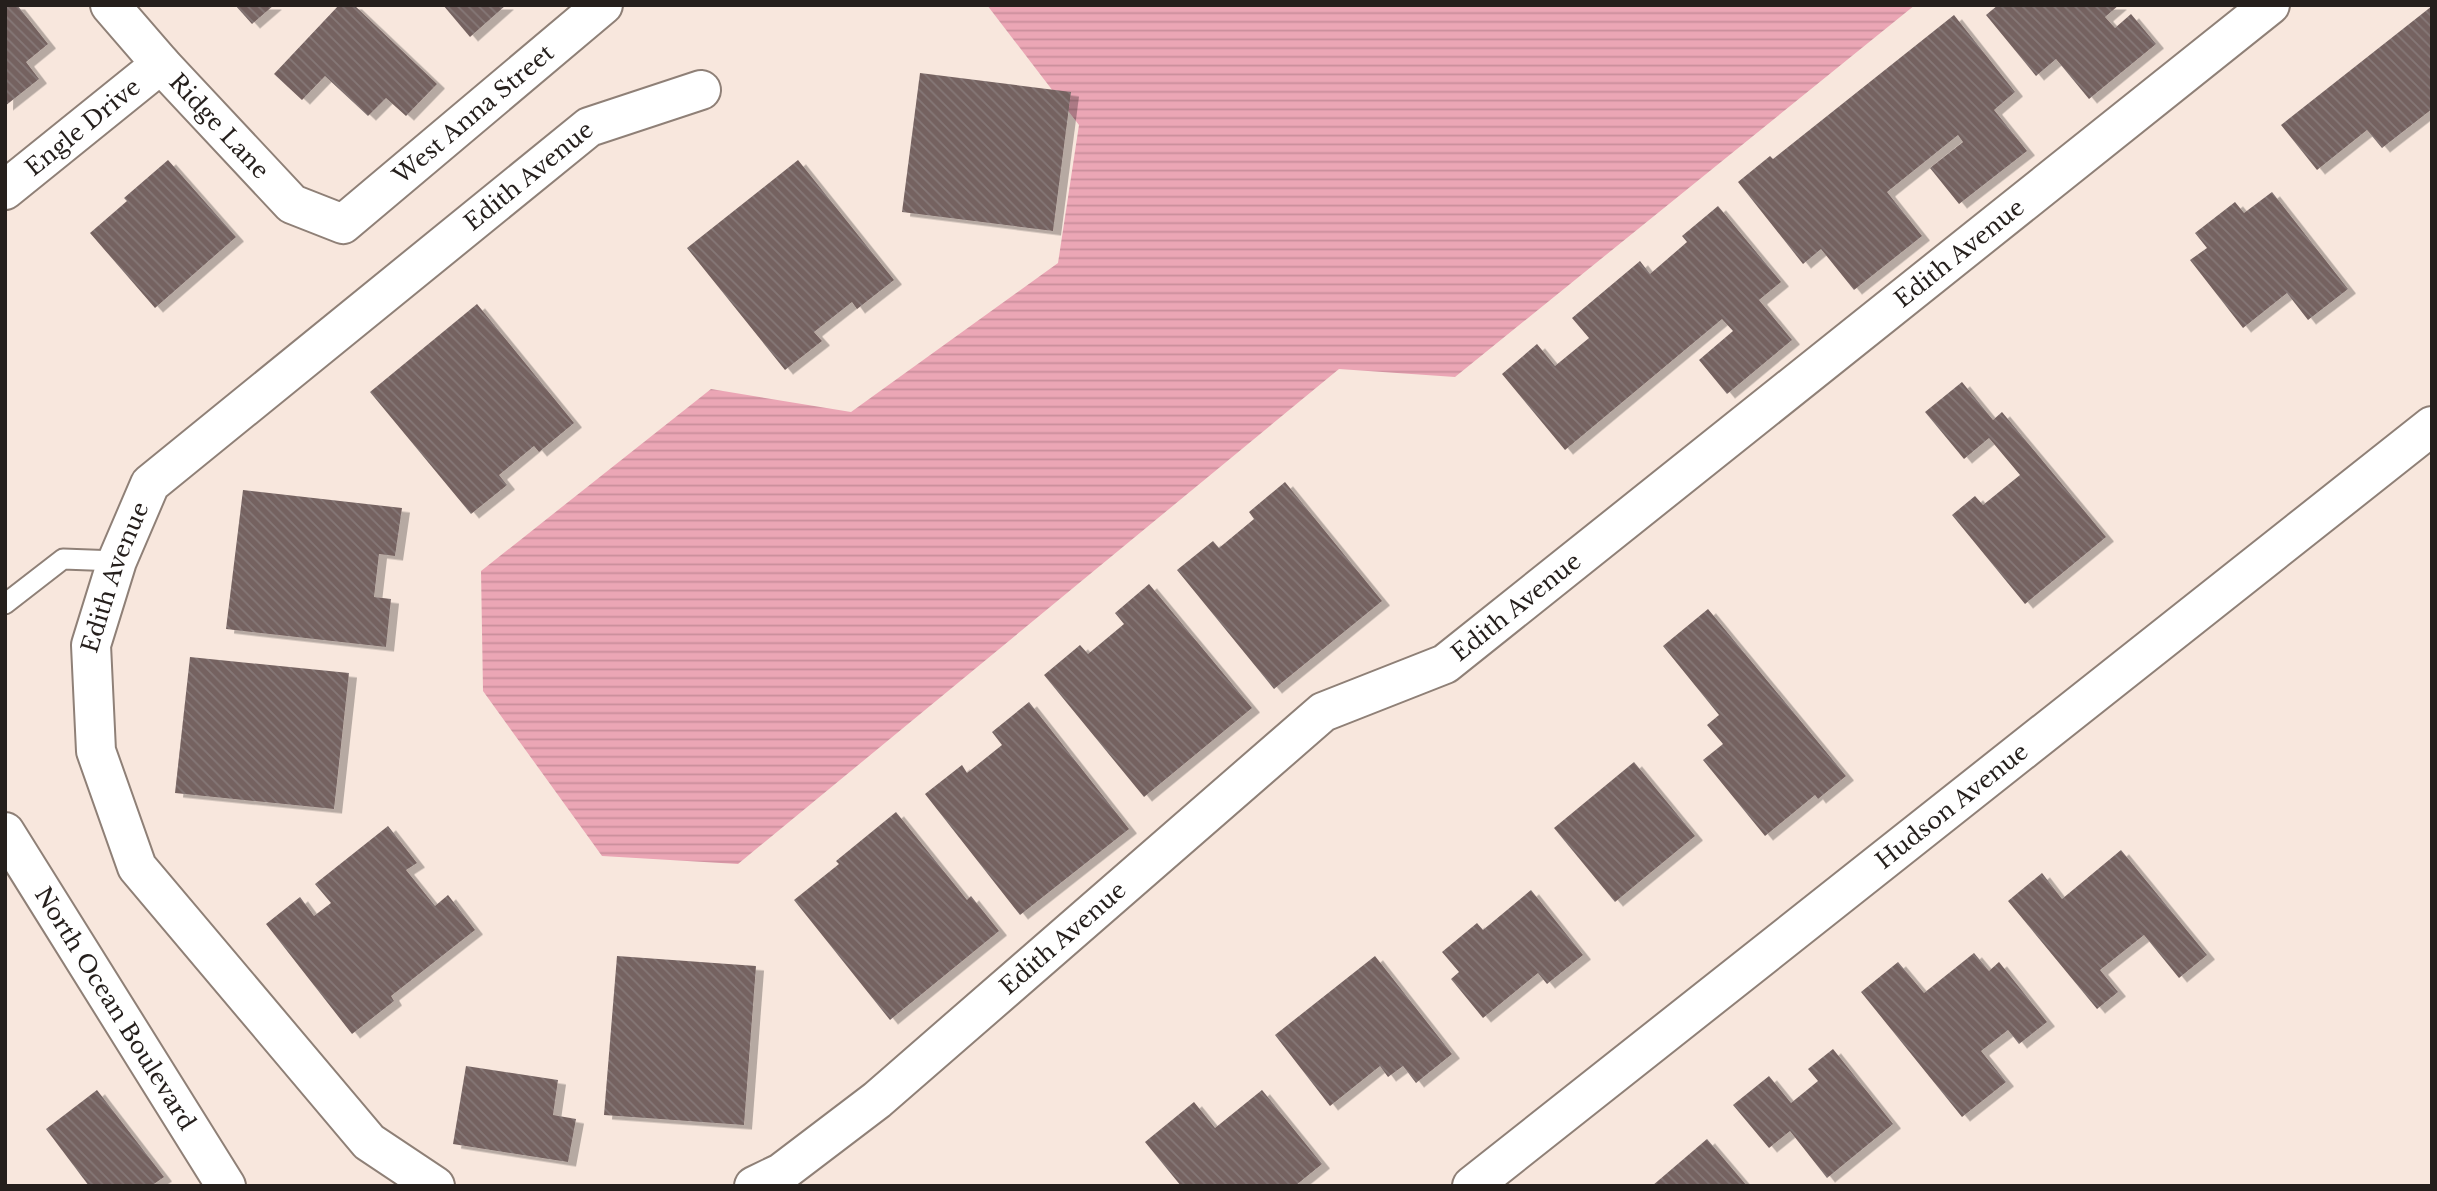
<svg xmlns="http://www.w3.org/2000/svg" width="2437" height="1191" font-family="'Libre Baskerville',serif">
<defs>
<pattern id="water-rules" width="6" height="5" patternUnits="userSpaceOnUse" patternTransform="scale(1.75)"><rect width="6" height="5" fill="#eba6b5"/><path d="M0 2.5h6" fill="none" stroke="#c98e9b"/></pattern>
<pattern id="building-back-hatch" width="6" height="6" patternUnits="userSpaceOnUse" patternTransform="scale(1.75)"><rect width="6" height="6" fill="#746260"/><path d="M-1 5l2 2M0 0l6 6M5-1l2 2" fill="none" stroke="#867877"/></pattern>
<filter id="shadow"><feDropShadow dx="8" dy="4.5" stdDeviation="0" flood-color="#0004"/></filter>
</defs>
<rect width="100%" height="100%" fill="#f8e7dd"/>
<polygon fill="url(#water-rules)" points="987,5 1915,5 1455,377 1339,369 738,864 602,856 483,691 481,571 711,389 851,412 1058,263 1079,125"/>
<g fill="url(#building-back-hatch)" filter="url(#shadow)">
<polygon points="7,5 17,5 48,44 26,62 39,79 5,106"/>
<polygon points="235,5 274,5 252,24"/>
<polygon points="339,5 354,5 437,84 406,116 386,98 368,116 325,76 302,100 274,74"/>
<polygon points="443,5 506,5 470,37"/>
<polygon points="1998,5 2119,5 2105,17 2115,28 2131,14 2156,44 2089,99 2056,59 2036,76 1986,15"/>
<polygon points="2432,6 2432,109 2382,148 2367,130 2317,170 2281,125"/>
<polygon points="1954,15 2015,92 1994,110 2027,151 1959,204 1930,168 1963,142 1958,135 1887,192 1922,236 1854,290 1821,249 1803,264 1738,182 1770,156 1773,159"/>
<polygon points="920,73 1071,92 1053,231 902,212"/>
<polygon points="168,160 236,237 155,308 90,233 127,201 124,198"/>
<polygon points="798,160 894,280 857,309 852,302 814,332 822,341 785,370 687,248"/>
<polygon points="2272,192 2348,289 2308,320 2287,293 2243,328 2190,260 2207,248 2195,233 2235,202 2244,213"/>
<polygon points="1718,206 1781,282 1759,300 1792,340 1727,394 1699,360 1733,331 1722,319 1565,450 1502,374 1537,344 1555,366 1589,338 1572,318 1640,261 1650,274 1687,242 1682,236"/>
<polygon points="477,304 574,423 539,452 534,446 499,475 507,485 471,514 370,392"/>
<polygon points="1962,382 1993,420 2002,412 2106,537 2025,604 1952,515 1975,496 1983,505 2020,475 1989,438 1964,459 1925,412"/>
<polygon points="1285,482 1382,601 1274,689 1177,570 1213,541 1219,548 1254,519 1249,512"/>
<polygon points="243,490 402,508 395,556 379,554 374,597 391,599 386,647 226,629"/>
<polygon points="1149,584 1252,708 1144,797 1044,675 1080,645 1088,654 1124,624 1115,613"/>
<polygon points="1708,609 1846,776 1818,799 1815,795 1765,836 1703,760 1723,744 1707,725 1719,715 1663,646"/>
<polygon points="190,657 349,673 334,809 175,793"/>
<polygon points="1029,702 1129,829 1020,915 925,794 962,765 967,773 1002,745 992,732"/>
<polygon points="1634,762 1695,836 1615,902 1554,828"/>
<polygon points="896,812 967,900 971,896 999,931 890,1020 794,900 839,864 836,861"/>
<polygon points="388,826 417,863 406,870 435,906 448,895 475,930 391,996 394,1001 352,1034 266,924 300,897 314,916 331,903 315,884"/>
<polygon points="2121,850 2207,955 2179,978 2144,935 2100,970 2118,992 2097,1009 2008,901 2042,873 2062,899"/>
<polygon points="1531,890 1583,955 1547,984 1538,973 1483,1018 1451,979 1459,972 1442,952 1477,923 1483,930"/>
<polygon points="1974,953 1989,971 1999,962 2047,1022 2019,1044 2008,1030 1981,1051 2006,1082 1962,1117 1861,992 1898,962 1924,993"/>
<polygon points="617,956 756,966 744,1125 604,1115"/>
<polygon points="1375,956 1452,1054 1416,1083 1403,1066 1388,1077 1380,1066 1330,1106 1275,1035"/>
<polygon points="1833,1049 1893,1124 1827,1178 1790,1131 1769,1148 1733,1105 1769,1076 1791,1103 1818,1081 1808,1069"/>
<polygon points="466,1066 558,1080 553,1115 576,1119 568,1162 453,1144"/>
<polygon points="97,1090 164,1177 151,1186 89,1186 46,1129"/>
<polygon points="1262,1090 1322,1164 1295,1186 1181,1186 1145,1142 1194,1102 1215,1128"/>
<polygon points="1707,1139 1747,1186 1652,1186"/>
</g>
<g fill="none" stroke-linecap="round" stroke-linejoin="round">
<defs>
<polyline id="lane" points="5,604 63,559 117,561"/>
<g id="street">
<path id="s1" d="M110,5L161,64L292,204L343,224L603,5"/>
<path id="s2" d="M5,190L161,64"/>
<path id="s3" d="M435,1186L369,1142L137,867L96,751L91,645L117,561L150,484L589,127L701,90"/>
<path id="s4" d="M754,1186L781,1173L877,1100L1323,712L1445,664L2270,5"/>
<path id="s5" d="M1472,1186L2432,426"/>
</g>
<g id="secondary">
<path id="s6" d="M5,832L226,1186"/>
</g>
</defs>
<use href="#lane" stroke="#8f8077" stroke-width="23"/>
<use href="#street" stroke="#8f8077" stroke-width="42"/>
<use href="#secondary" stroke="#8f8077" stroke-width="42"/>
<use href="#lane" stroke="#fff" stroke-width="19"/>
<use href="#street" stroke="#fff" stroke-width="38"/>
<use href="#secondary" stroke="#fff" stroke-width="38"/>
</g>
<g text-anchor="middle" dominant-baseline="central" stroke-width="7" stroke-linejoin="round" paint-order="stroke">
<g font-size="23" fill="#251f1c" stroke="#f8e7dd">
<text stroke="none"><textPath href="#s1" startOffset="495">West Anna Street</textPath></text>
<text stroke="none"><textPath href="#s1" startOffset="163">Ridge Lane</textPath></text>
<text stroke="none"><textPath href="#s2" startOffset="100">Engle Drive</textPath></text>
<text stroke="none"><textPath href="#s3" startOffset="1328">Edith Avenue</textPath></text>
<text stroke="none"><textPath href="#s4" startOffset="1531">Edith Avenue</textPath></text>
<text stroke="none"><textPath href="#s3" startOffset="740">Edith Avenue</textPath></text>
<text stroke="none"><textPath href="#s4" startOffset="964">Edith Avenue</textPath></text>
<text stroke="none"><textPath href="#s5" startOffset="612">Hudson Avenue</textPath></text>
<text stroke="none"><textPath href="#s4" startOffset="397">Edith Avenue</textPath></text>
<text stroke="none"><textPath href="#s6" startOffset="208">North Ocean Boulevard</textPath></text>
</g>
</g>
<rect width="2437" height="1191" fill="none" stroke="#251f1c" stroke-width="14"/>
</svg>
